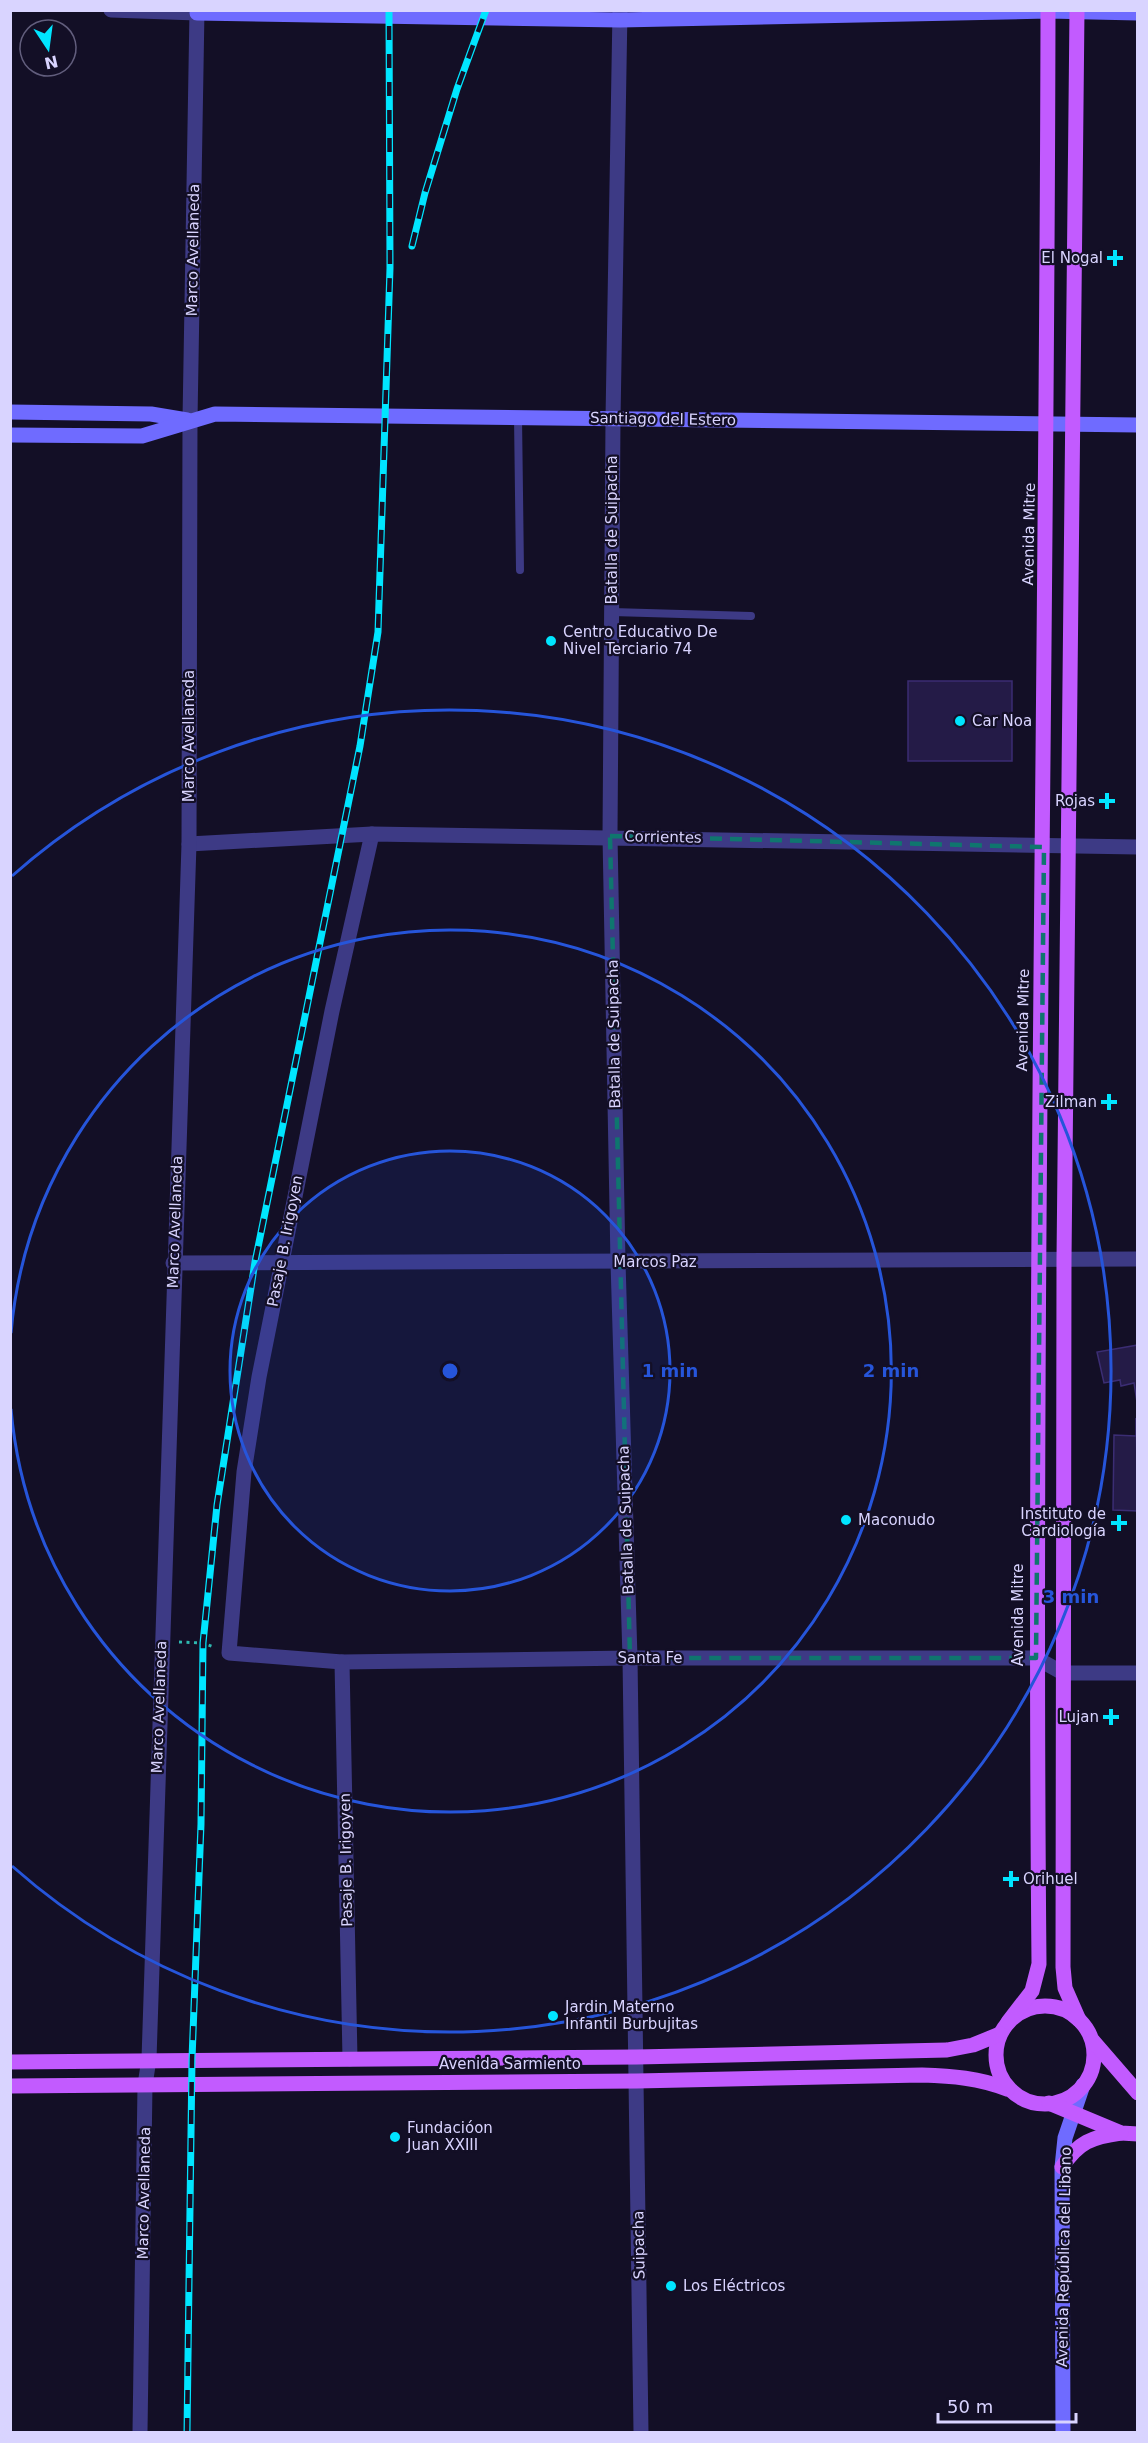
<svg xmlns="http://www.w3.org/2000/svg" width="1148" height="2443" font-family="'DejaVu Sans',sans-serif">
<rect width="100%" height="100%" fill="#130f26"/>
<g fill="#241b47" stroke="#3b2d73" stroke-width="1.5">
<rect x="908" y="681" width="104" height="80"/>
<polygon points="1138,1345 1138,1402 1137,1402 1134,1383 1121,1386 1120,1380 1104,1383 1097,1352"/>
<polygon points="1136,1418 1138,1511 1113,1510 1114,1435 1136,1436"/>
</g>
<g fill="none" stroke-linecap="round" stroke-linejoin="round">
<polyline stroke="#2fb8b0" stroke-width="3" stroke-dasharray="3 4.5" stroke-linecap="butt" points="179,1642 203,1643 214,1647"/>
<g stroke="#3d3a85" stroke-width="8">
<polyline points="518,417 520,570"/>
<polyline points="612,612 751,616"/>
</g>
<g stroke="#3d3a85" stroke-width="15">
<polyline points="111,10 197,13"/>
<polyline points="620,10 613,419 610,836 618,1262 630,1658 641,2432"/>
<polyline points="372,834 332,1011 259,1377 244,1472 229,1653 342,1662 630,1658 1036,1658 1063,1673 1138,1673"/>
<polyline points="189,844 372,834 1138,847"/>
<polyline points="173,1263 1138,1259"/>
<polyline points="342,1662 350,2059"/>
<polyline points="140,2432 145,2085 149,2059 189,844 190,420 197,10"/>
</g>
<g stroke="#6f6bff" stroke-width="15">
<polyline points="197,13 620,20 1048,11 1138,13"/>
<polyline points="10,412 151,414 187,420"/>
<polyline points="10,435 142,436 215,414 1138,425"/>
<polyline points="1063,2432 1062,2167 1065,2138 1083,2085"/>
</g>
<g stroke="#c25bff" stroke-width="15">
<polyline points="1077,10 1064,1259 1063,1967 1065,1988 1079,2020"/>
<circle cx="1045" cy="2055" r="49"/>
<path d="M1008,2022L1032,1991L1039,1964C1033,1313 1047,662 1048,10"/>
<polyline points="1093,2041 1138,2093"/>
<polyline points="10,2062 637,2057 947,2050 973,2045 1000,2034"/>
<path d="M10,2086L637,2081L922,2075C952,2076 979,2078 1007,2089"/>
<polyline points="1049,2103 1121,2133 1138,2134"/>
<path d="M1062,2167C1078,2142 1092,2137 1121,2133"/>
</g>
<defs>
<g id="rail">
<polyline points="412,246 425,193 457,89 486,10"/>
<polyline points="187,2432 192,2059 201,1824 203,1643 217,1505 255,1262 360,746 378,632 390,268 389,10"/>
</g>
</defs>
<use href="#rail" stroke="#00e5ff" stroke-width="7"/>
<use href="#rail" stroke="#130f26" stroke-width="4.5" stroke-dasharray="14" stroke-linecap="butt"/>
</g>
<path fill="none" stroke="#0f766e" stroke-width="4.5" stroke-dasharray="12 8" stroke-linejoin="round" d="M610,836L1044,847L1036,1658H630Z"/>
<circle cx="450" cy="1371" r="220" fill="#2655da" fill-opacity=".12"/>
<g fill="none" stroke="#2655da" stroke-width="3">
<circle cx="450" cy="1371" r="220"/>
<path d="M11 1333A441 441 0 1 1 11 1409"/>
<path d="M12 876A661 661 0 1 1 12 1866"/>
</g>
<g fill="#00e5ff" stroke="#130f26" stroke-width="2">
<path d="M1112 249h6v6h6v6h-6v6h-6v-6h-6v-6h6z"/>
<circle cx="551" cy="641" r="6"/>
<circle cx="960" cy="721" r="6"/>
<path d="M1104 792h6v6h6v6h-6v6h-6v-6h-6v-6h6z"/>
<path d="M1106 1093h6v6h6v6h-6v6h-6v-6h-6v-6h6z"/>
<circle cx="846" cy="1520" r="6"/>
<path d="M1116 1514h6v6h6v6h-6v6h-6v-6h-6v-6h6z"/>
<path d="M1108 1708h6v6h6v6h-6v6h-6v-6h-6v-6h6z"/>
<path d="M1008 1870h6v6h6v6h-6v6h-6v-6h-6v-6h6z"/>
<circle cx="553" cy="2016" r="6"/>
<circle cx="395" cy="2137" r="6"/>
<circle cx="671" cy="2286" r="6"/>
</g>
<g text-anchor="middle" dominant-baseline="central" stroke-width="4.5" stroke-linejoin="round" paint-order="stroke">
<g font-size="15" fill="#d9d4ff" stroke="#130f26">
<text transform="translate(193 250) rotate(-89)">Marco Avellaneda</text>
<text transform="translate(663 419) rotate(1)">Santiago del Estero</text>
<text transform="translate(612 530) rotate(-90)">Batalla de Suipacha</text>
<text transform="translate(1029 534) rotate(-89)">Avenida Mitre</text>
<text transform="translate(189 736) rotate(-90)">Marco Avellaneda</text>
<text transform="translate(663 837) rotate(1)">Corrientes</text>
<text transform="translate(1023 1020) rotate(-89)">Avenida Mitre</text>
<text transform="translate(614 1034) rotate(-91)">Batalla de Suipacha</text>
<text transform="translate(175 1222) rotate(-88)">Marco Avellaneda</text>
<text transform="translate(285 1241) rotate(-79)">Pasaje B. Irigoyen</text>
<text x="655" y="1262">Marcos Paz</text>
<text transform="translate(626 1520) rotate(-92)">Batalla de Suipacha</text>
<text transform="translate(1018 1615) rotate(-90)">Avenida Mitre</text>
<text x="650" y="1658">Santa Fe</text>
<text transform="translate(159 1707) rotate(-88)">Marco Avellaneda</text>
<text transform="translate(346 1860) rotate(-91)">Pasaje B. Irigoyen</text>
<text x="510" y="2064">Avenida Sarmiento</text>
<text transform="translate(144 2193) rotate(-89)">Marco Avellaneda</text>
<text transform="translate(639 2245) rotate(-91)">Suipacha</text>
<text transform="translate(1064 2257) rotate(-89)">Avenida República del Libano</text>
</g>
<g font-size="15" fill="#d9d4ff" stroke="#130f26" text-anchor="start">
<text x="1103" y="258" text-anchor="end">El Nogal</text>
<text x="563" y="632">Centro Educativo De<tspan x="563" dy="17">Nivel Terciario 74</tspan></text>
<text x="972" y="721">Car Noa</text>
<text x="1095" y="801" text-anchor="end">Rojas</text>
<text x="1097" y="1102" text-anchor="end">Zilman</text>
<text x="1106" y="1514" text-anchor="end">Instituto de<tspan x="1106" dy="17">Cardiología</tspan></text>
<text x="858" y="1520">Maconudo</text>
<text x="1099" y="1717" text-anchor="end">Lujan</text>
<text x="1023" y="1879">Orihuel</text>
<text x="565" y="2007">Jardin Materno<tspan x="565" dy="17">Infantil Burbujitas</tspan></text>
<text x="407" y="2128">Fundacióon<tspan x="407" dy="17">Juan XXIII</tspan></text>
<text x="683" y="2286">Los Eléctricos</text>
</g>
</g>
<circle cx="450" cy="1371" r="9" fill="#2655da" stroke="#130f26" stroke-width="3"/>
<g font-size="18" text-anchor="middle" font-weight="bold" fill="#2655da" stroke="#130f26" stroke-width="4.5" stroke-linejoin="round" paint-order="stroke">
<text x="670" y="1377">1 min</text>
<text x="891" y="1377">2 min</text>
<text x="1071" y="1603">3 min</text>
</g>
<rect width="1148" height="2443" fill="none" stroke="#d9d4ff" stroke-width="24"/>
<g transform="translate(48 48) rotate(167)"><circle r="28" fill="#130f26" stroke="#625e7d" stroke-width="1.5"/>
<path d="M0-4.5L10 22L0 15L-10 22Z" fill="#00e5ff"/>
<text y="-9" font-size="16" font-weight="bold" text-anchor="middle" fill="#d9d4ff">N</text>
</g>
<path d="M938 2413v9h138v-9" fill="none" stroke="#d9d4ff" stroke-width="3"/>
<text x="947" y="2413" font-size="18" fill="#d9d4ff" stroke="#130f26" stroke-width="4.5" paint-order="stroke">50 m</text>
</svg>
